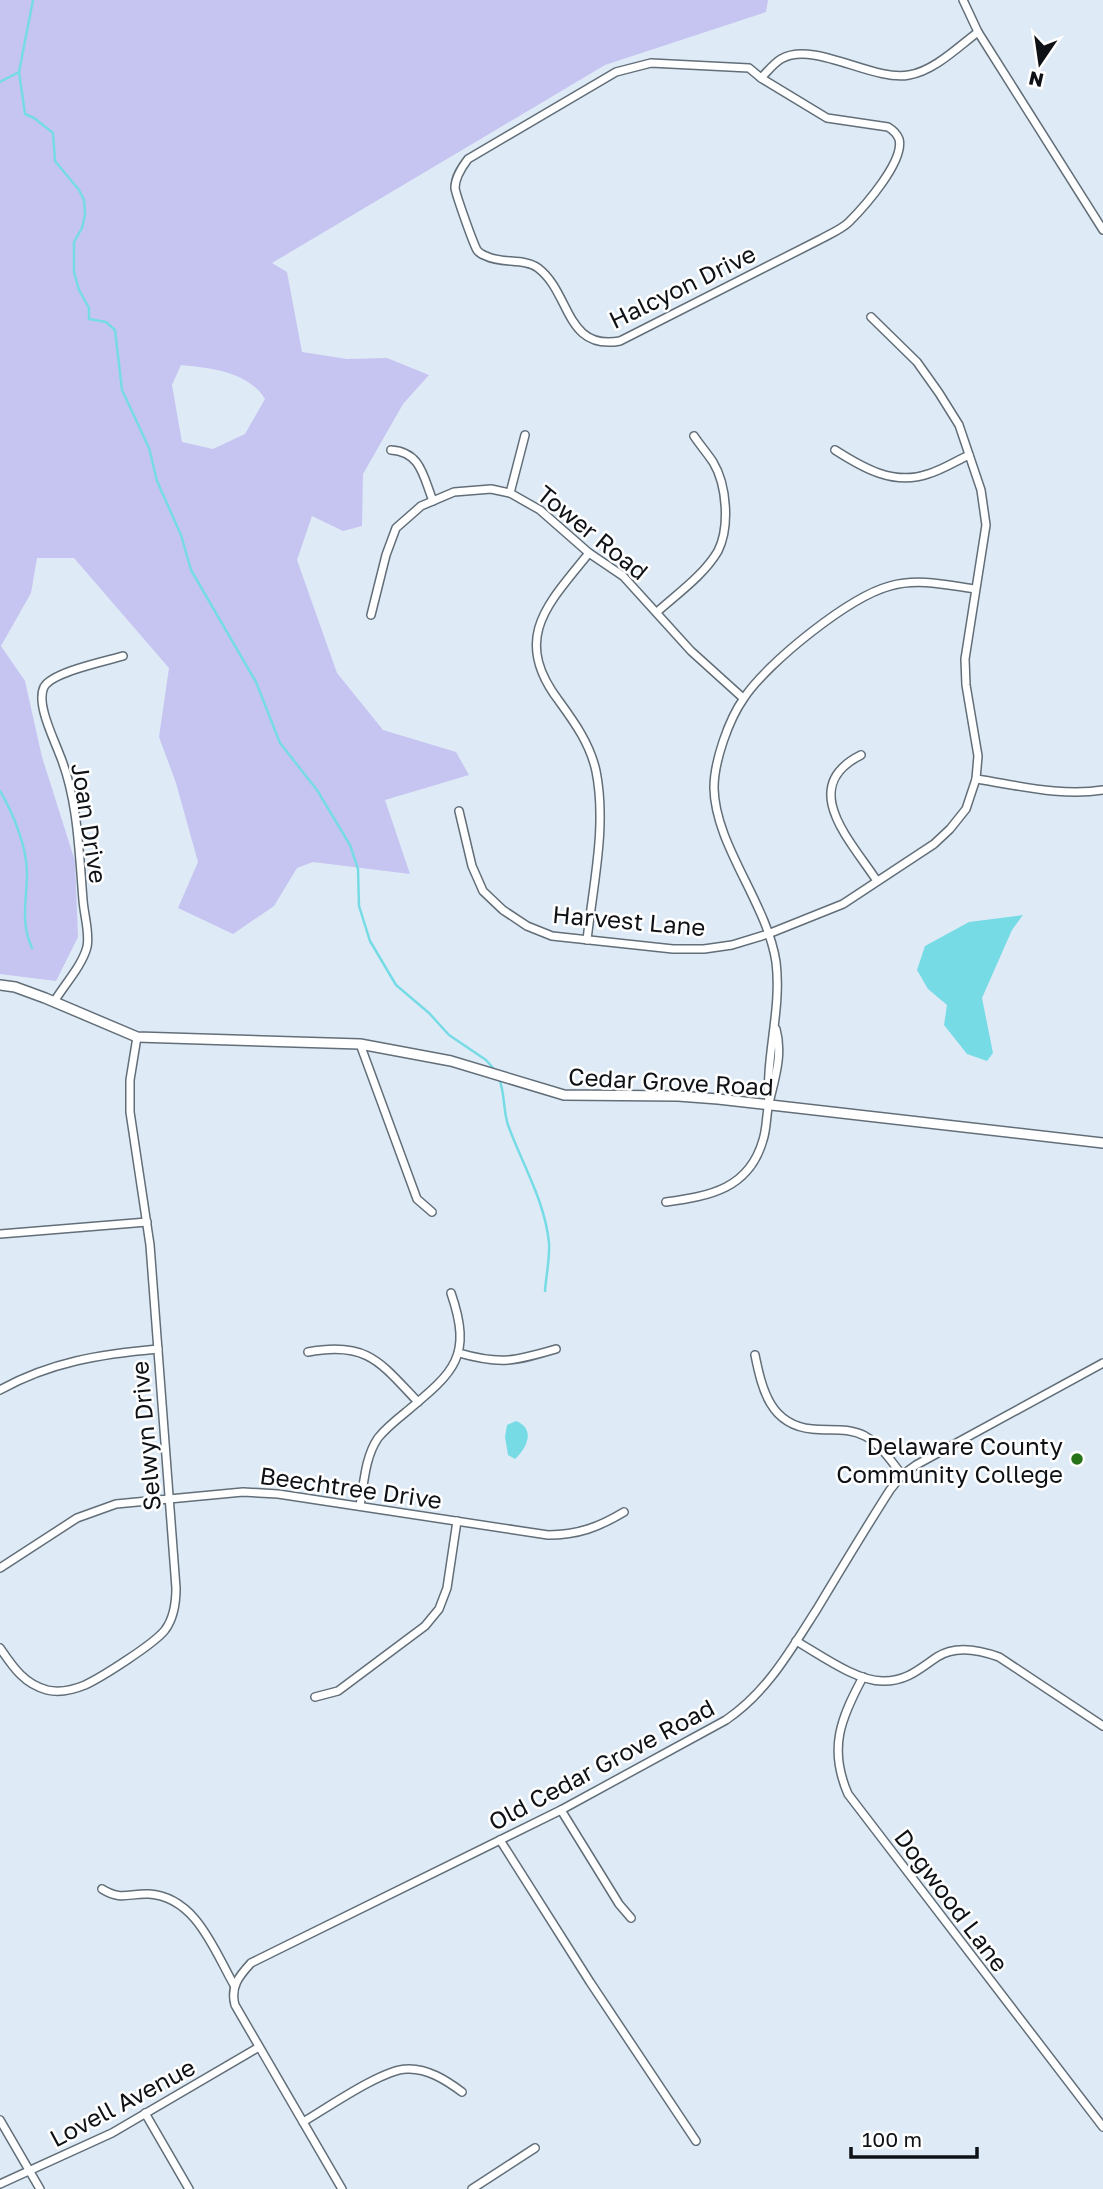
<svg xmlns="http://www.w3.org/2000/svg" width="1103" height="2189" font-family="'Golos Text',sans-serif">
<rect width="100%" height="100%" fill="#deebf7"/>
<path fill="#c6c4f1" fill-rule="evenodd" d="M0,0H768L766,12L605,65L272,263L287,272L302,352L347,359L387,358L429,375L403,404L363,474L362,526L343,531L312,516L297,560L337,673L383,730L456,752L469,775L385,800L410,874L313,862L297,868L274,906L233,934L178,908L198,862L176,783L159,737L169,668L74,558H37L31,593L1,646L25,681L42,757L75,861L78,937L56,981L0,974ZM181,365C211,368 249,372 265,399L245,434L213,449L182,442L172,385Z"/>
<g fill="#77dbe5">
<polygon points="1023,915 1012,930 982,998 993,1053 987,1061 967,1054 944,1025 947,1005 928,989 917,970 925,946 969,922"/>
<path d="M516,1421C536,1429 527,1448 515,1459L508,1455L505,1437L507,1425Z"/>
</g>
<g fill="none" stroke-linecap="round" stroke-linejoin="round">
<g stroke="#77dbe5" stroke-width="2.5">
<polyline points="33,0 19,72 25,114 34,118 53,133 55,161 79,190 84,200 85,215 82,228 74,242 74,272 79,290 89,308 89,319 106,322 115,330 122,390 149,448 157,481 181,535 191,570 256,682 280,743 317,790 350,845 358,869 359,906 370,941 396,985 429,1013 449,1035 486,1060 494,1069"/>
<polyline points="0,82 19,72"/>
<path d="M0,791C13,813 27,847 27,873C27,900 20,922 32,948"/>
<path d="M499,1078C505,1094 503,1109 508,1125C522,1164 545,1201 549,1243C550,1258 546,1276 545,1291"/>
</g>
<defs>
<g id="minor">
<polyline points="963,0 978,32 1103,230"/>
<path d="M651,63L749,68L761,78L827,118L888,127C893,130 897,134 899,139C905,161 864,207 849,222C842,229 830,234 821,239L620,341C565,351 571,293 538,268C525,258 501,264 486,256C483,255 479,253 477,250C473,243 456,195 455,188C455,177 462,167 468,159L616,72Z"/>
<path d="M761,78C767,72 774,63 781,59C814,40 873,82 909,75C934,71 958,47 978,32"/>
<path d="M391,450C421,452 423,476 433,501"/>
<path d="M835,450C863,468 894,486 928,474C942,470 956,461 969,455"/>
<polyline points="510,493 525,435"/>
<path d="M657,612C677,594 704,575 718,551C730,527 727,485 713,462C707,453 700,445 694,436"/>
<polyline points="371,615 386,555 396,528 421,506 454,492 491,489 510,493 540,510 589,553 623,576 691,651 743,698"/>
<path d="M861,755C797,787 851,841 877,881"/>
<path d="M976,779C1017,785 1061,797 1103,790"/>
<polyline points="459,811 472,866 483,891 503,910 527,926 552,936 673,949 704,949 732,945 768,934 843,904 934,844 950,829 966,809 976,779 978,756 966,685 965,659 986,525 981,490 959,425 939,393 917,362 871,317"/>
<path d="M587,940C593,885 607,826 596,771C590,744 575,723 559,701C511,638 548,604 589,553"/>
<path d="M54,1002C64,985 82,966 87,947C90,933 84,915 83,900C79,852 78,798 59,753C53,737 36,703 44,687C52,672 106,661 123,656"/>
<polyline points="360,1044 417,1199 432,1212"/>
<path d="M769,1105C765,1057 782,1010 776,962C767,903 715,845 714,788C714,761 729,719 744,698C768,662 849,597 890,586C918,578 947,585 975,589"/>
<path d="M666,1202C710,1196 749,1189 763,1140C767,1128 766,1115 769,1103C775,1078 783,1054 776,1029"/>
<polyline points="0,1234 147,1222"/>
<path d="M308,1352C367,1341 380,1362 418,1402"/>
<path d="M459,1353C501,1365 515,1361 556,1349"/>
<path d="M755,1355C762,1389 770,1425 812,1429C831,1431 847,1427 865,1436C881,1445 891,1461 902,1475"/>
<path d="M0,1390C50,1362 101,1354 158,1349"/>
<path d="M360,1506C364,1483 365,1457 378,1438C386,1428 396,1420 406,1412C454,1372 473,1357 451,1293"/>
<path d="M0,1568L77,1518L116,1504L243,1492L278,1494L548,1535C578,1535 599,1527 624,1512"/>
<path d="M796,1641C819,1654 857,1682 884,1681C907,1681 919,1669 937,1657C955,1645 980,1650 999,1657L1103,1726"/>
<path d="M0,1648C13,1667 24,1684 47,1690C60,1693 73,1690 85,1685C102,1677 154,1644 165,1630C174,1618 176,1603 176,1588L150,1245L130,1112V1080L137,1037"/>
<path d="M863,1677C841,1718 828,1748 848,1794L1103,2127"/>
<polyline points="315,1697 338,1691 425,1626 439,1609 447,1588 457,1521"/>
<polyline points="561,1810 619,1904 631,1918"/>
<polyline points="500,1840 590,1982 696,2141"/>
<path d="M102,1889C121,1901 129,1893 149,1894C196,1897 214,1950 234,1985"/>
<polyline points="145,2113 189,2189"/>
<polyline points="0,2120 40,2189"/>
<path d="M303,2122C327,2108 383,2069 407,2069C427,2068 446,2080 462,2092"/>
<polyline points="0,2184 112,2133 259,2047"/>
<path d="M342,2189L235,2005C230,1987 239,1976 251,1963L561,1810L726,1720C768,1691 790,1651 817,1609C841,1569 865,1529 890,1490L902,1475L916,1465L1103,1363"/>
<polyline points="472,2189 535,2148"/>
</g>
<polyline id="tertiary" points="0,985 15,987 45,998 137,1037 360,1044 451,1061 564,1095 678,1096 718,1099 1103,1143"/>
</defs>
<use href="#minor" stroke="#626e78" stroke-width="10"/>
<use href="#tertiary" stroke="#626e78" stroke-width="12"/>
<use href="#minor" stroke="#fff" stroke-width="7"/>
<use href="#tertiary" stroke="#fff" stroke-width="9"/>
</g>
<circle fill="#257218" stroke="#fff" stroke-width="2.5" cx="1077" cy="1459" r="7"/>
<g text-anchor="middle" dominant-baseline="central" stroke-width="5" stroke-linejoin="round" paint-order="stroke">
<g font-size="24" fill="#0e1216" stroke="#fff">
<text transform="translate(682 286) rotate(-26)">Halcyon Drive</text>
<text transform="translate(593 532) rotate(39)">Tower Road</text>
<text transform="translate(90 823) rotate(81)">Joan Drive</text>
<text transform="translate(629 920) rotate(5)">Harvest Lane</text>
<text transform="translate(671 1081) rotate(3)">Cedar Grove Road</text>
<text transform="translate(145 1436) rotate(-95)">Selwyn Drive</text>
<text transform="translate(351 1487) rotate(8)">Beechtree Drive</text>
<text transform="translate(601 1764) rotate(-28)">Old Cedar Grove Road</text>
<text transform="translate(952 1900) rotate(53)">Dogwood Lane</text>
<text transform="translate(122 2102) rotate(-28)">Lovell Avenue</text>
</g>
<g font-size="24" fill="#0e1216" stroke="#fff" text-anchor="end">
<text x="1063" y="1445">Delaware County<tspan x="1063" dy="28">Community College</tspan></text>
</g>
</g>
<g transform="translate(1040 63) rotate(193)" stroke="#ffffff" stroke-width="5" paint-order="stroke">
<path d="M0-5L12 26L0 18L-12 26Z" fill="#0e1216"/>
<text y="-10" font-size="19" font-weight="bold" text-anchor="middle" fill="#0e1216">N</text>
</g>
<path d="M851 2147v10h126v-10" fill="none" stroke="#0e1216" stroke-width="3.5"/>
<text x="862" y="2147" font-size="21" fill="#0e1216" stroke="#ffffff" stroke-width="5" paint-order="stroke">100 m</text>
</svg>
